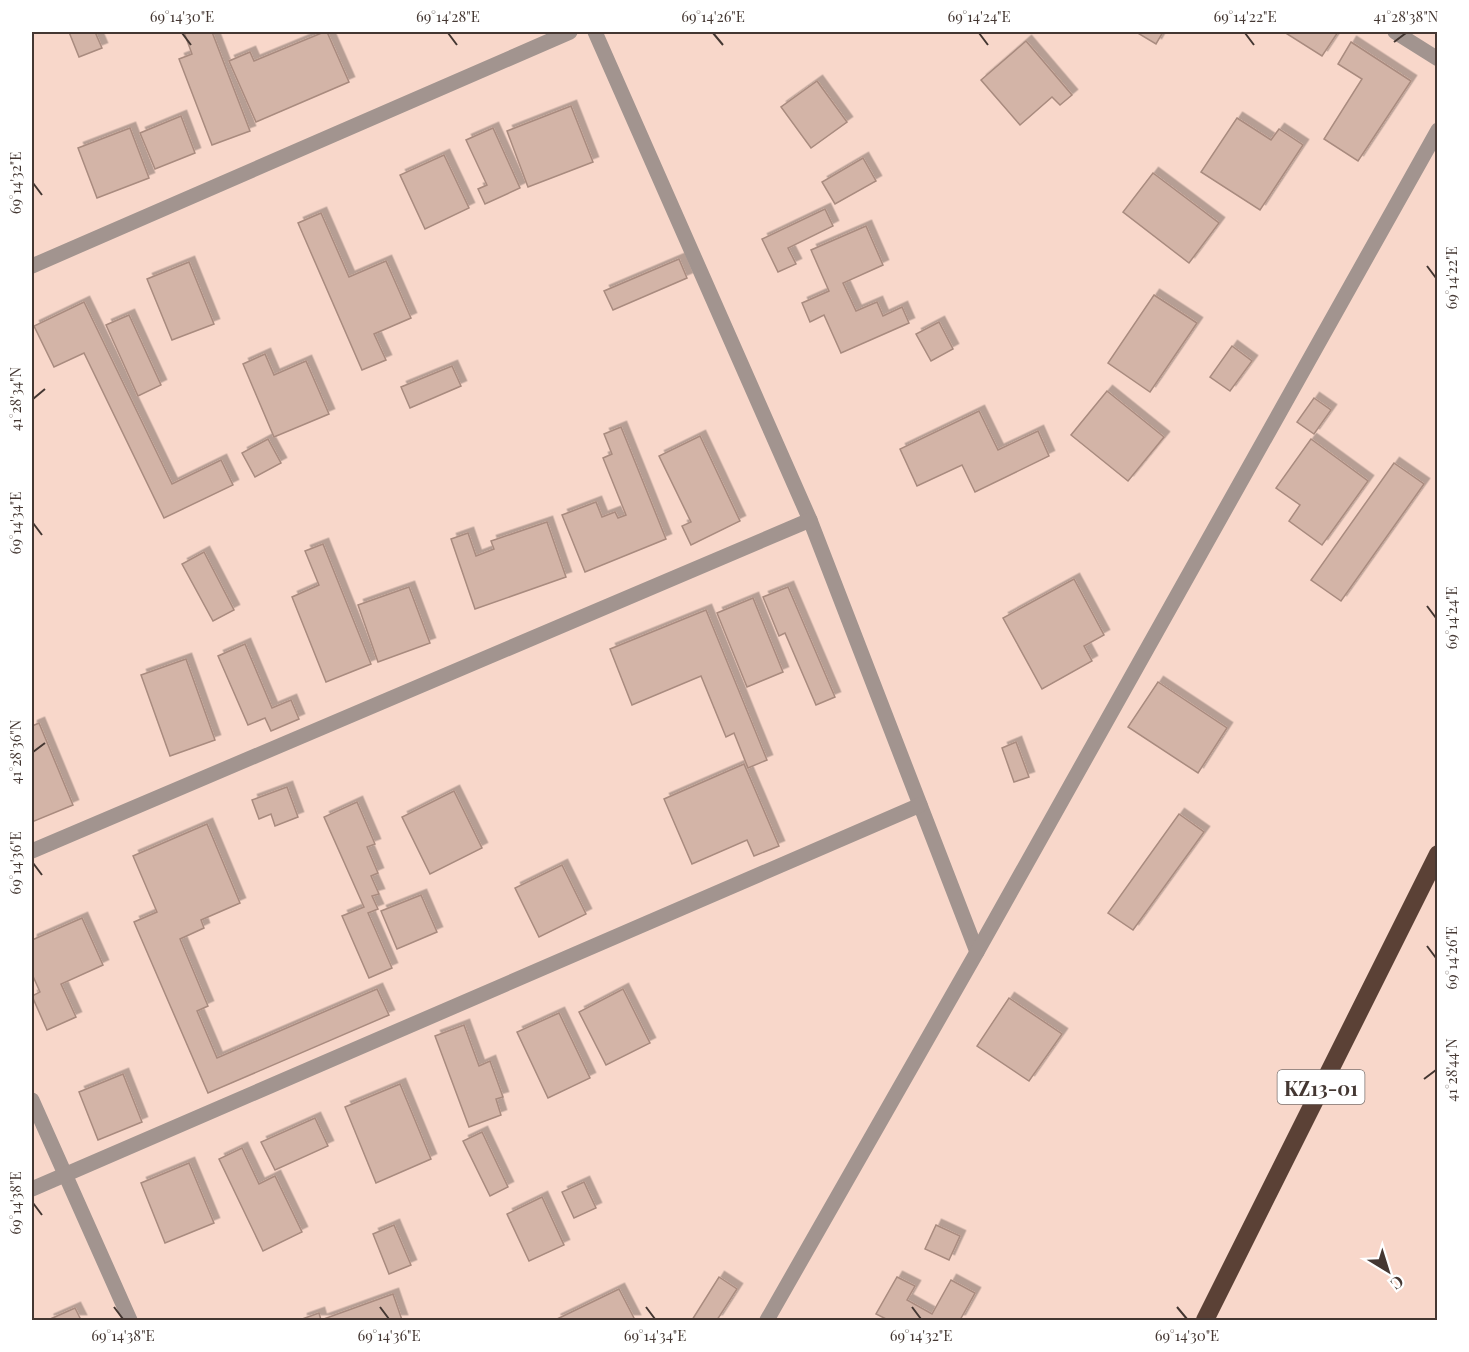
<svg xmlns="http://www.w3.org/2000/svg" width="1469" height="1352" font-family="'Playfair Display',serif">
<defs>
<filter id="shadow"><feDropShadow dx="5.5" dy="-5.5" stdDeviation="0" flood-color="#0004"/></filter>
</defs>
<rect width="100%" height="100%" fill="#f8d7ca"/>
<g fill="#d3b4a7" stroke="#a98b7f" stroke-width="1.5" filter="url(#shadow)">
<polygon points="69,32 95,32 102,48 79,57"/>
<polygon points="184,32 212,32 250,131 212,145 179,59 192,54"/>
<polygon points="324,32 327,32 349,82 256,122 229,61 250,52 254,61"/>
<polygon points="1136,32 1163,32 1156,44"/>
<polygon points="1284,32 1338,32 1322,56"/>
<polygon points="1026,41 1072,95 1060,105 1052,97 1020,125 981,80"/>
<polygon points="1351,42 1411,81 1358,161 1324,139 1362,79 1338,64"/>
<polygon points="817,81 847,122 811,148 781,107"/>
<polygon points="571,106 593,162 528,187 507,131"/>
<polygon points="181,116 195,153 155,169 140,133"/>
<polygon points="1237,118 1271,140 1279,129 1303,145 1260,210 1201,172"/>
<polygon points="130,128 149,178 97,198 78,148"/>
<polygon points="493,128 520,188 485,204 478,189 487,185 466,140"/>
<polygon points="444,155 469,208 425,229 400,175"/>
<polygon points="863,158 876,181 835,204 822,182"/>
<polygon points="1153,173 1219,223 1189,263 1123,212"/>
<polygon points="825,209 833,226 788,248 796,264 778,272 762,239"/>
<polygon points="321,213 349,277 386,261 411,318 374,334 386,360 362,370 298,223"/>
<polygon points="866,226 883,265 843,283 856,311 877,302 883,316 902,307 909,323 841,353 824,315 810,322 802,303 829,291 811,250"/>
<polygon points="679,259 687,278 613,310 604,291"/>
<polygon points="189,262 214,324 172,340 147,279"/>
<polygon points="1154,295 1197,323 1150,392 1108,363"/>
<polygon points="84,302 172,484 221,460 233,485 164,518 84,353 54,367 34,326"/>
<polygon points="129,315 161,385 138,396 106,325"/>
<polygon points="939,322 953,349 931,361 916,334"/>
<polygon points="1232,346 1252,361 1230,391 1210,377"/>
<polygon points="265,354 274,375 306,361 329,414 274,437 243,364"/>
<polygon points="452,366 461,386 410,408 401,387"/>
<polygon points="1107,391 1164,437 1128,481 1071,435"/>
<polygon points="1314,398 1331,410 1314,434 1297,422"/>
<polygon points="979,411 998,450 1038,431 1049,456 975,492 962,465 917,486 900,449"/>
<polygon points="621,427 666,539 585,572 562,515 596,502 602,517 615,512 618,518 626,515 603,458 612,454 604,434"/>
<polygon points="700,436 740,521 691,545 682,526 691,522 659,456"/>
<polygon points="268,439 281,463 255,477 242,453"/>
<polygon points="1311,439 1368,481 1322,545 1289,521 1300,505 1276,488"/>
<polygon points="1394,463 1424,484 1341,601 1311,580"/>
<polygon points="547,522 566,577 475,609 451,539 468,533 476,556 494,549 491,541"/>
<polygon points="323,544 371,664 326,682 292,597 319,585 305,551"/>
<polygon points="204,552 234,610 213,621 182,564"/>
<polygon points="1074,579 1104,635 1084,646 1092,661 1042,689 1003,618"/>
<polygon points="409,587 430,643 378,662 358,605"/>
<polygon points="788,587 835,697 816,705 785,633 779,636 763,597"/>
<polygon points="753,598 783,672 747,687 717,613"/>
<polygon points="706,610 767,760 748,768 734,733 726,737 701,676 632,705 610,649"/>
<polygon points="245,644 272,708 291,700 299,719 271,731 265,718 248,725 218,656"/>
<polygon points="186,659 215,740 170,756 141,675"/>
<polygon points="1158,682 1227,728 1198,773 1128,727"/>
<polygon points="39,723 73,805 32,822 32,726"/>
<polygon points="1016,742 1029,777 1014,782 1002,748"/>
<polygon points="744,764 779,846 754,856 747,840 692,864 664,799"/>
<polygon points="287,787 298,817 275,826 271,814 259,819 252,800"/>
<polygon points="454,791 482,848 430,874 402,817"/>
<polygon points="357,802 375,844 367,847 378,873 371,876 379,894 372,896 378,909 368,913 392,968 369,978 342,916 364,907 324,817"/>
<polygon points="1179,814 1204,832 1133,930 1108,913"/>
<polygon points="207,824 240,903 201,920 204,928 180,939 208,1006 197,1011 217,1058 377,989 389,1015 208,1093 134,922 157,912 133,856"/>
<polygon points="562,865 586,914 539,937 515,888"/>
<polygon points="421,895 437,932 397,949 381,911"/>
<polygon points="82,918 103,965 61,984 76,1017 47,1030 32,996 40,992 32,974 32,940"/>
<polygon points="623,989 650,1043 606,1065 579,1012"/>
<polygon points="1009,998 1062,1034 1029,1081 977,1046"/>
<polygon points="559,1013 590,1078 548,1098 517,1032"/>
<polygon points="464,1025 479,1066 490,1061 503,1097 496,1099 501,1115 469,1127 435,1036"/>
<polygon points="123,1074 142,1122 98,1140 79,1092"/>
<polygon points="400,1084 431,1159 376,1183 345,1107"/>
<polygon points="315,1118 328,1146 275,1170 261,1142"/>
<polygon points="482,1132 508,1187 490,1196 463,1141"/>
<polygon points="242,1148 259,1184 275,1176 302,1232 263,1251 219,1159"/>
<polygon points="189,1163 214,1223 165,1243 141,1183"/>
<polygon points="584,1182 596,1208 574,1218 562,1192"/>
<polygon points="542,1197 564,1245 529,1261 507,1214"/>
<polygon points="394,1225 411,1265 389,1274 373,1234"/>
<polygon points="936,1225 960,1236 949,1260 925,1249"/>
<polygon points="719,1277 737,1289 717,1320 692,1320"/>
<polygon points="897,1277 915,1286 907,1300 932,1314 951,1280 975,1293 960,1320 888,1320 876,1314"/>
<polygon points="619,1289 635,1320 555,1320"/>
<polygon points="393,1294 402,1320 302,1320 302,1319 319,1313 321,1320"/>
<polygon points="75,1308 81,1320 48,1320"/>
</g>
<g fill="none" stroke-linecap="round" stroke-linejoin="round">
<g stroke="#a2948f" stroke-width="15">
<polyline points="595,32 810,520 977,952"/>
<polyline points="1395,32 1438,59"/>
<polyline points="32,266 570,32"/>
<polyline points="32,851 810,520"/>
<polyline points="32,1100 130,1320"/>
<polyline points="32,1189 920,805"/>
<polyline points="767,1320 977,952 1438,130"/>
</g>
<polyline stroke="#5b4136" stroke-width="18" points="1205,1320 1438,854"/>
</g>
<path fill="none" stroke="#443732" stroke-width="2" d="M182,33L191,45M448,33L457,45M713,33L723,45M979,33L988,45M1245,33L1254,45M1394,42L1406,33M33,183L42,195M1427,266L1436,278M33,399L45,389M33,523L42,535M1427,606L1436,618M33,752L45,743M33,863L42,875M1427,946L1436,958M1424,1079L1436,1070M33,1203L42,1215M114,1307L123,1319M380,1307L389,1319M646,1307L655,1319M912,1307L921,1319M1177,1307L1187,1319"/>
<g text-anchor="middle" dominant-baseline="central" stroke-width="6" stroke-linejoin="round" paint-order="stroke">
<rect fill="#fff" stroke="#7c7370" stroke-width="1.5" x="1277.5" y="1070" width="87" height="34" rx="4.5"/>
<g font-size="20" font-weight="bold" fill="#443732">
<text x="1321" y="1087">KZ13-01</text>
</g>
</g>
<rect width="1469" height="1352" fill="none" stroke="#ffffff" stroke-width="66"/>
<g transform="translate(1388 1271) rotate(142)" stroke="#ffffff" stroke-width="4.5" paint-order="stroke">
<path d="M0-4.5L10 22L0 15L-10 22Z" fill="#443732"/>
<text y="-9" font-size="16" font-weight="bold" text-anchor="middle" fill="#443732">С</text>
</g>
<rect x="33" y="33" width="1403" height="1286" fill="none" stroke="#443732" stroke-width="2"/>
<g font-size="15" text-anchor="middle" fill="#443732">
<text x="182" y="22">69°14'30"E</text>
<text x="448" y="22">69°14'28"E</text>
<text x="713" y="22">69°14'26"E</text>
<text x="979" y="22">69°14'24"E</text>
<text x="1245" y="22">69°14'22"E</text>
<text x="1406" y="22">41°28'38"N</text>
<text transform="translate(16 183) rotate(-90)" y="5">69°14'32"E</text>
<text transform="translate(1452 278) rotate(-90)" y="5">69°14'22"E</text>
<text transform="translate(16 399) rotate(-90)" y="5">41°28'34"N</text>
<text transform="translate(16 523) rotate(-90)" y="5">69°14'34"E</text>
<text transform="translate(1452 618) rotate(-90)" y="5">69°14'24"E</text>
<text transform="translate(16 752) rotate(-90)" y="5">41°28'36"N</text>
<text transform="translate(16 863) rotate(-90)" y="5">69°14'36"E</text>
<text transform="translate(1452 958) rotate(-90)" y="5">69°14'26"E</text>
<text transform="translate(1452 1070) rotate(-90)" y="5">41°28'44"N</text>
<text transform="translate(16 1203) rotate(-90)" y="5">69°14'38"E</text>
<text x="123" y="1341">69°14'38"E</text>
<text x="389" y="1341">69°14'36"E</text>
<text x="655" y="1341">69°14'34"E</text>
<text x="921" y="1341">69°14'32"E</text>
<text x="1187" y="1341">69°14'30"E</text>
</g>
</svg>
